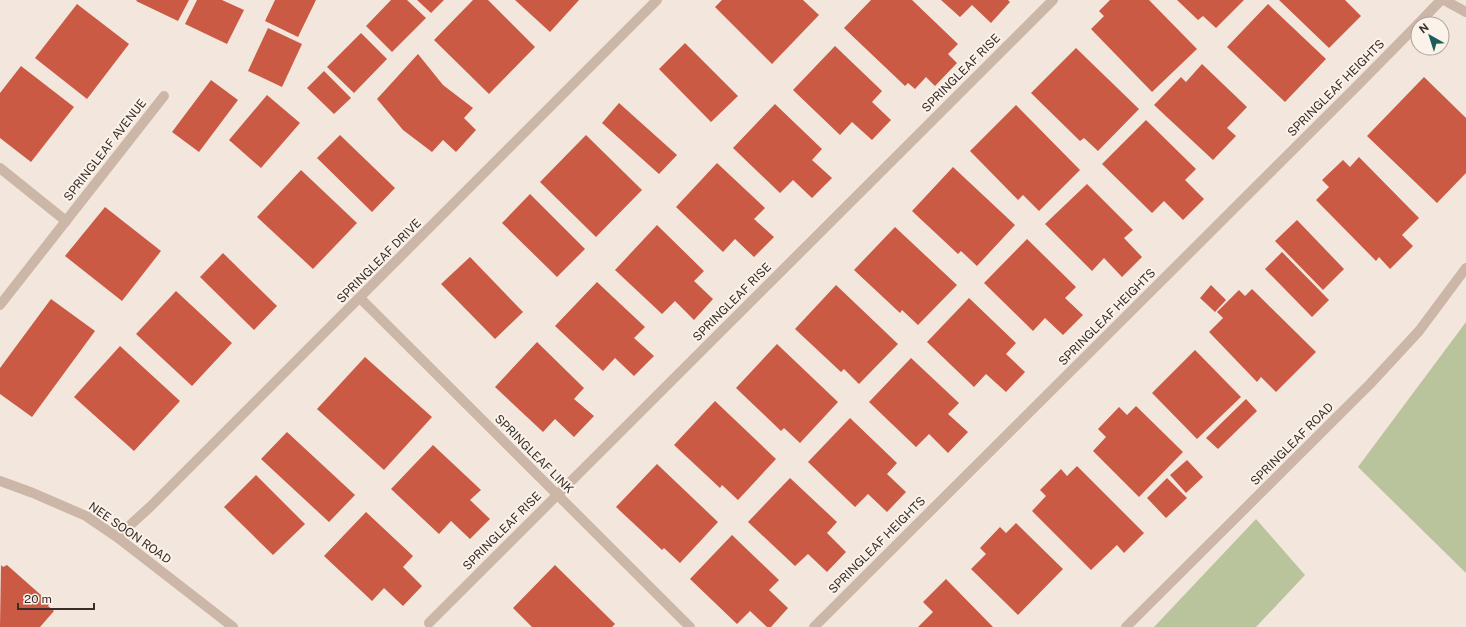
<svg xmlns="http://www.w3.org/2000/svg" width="1466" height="627" font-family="'Public Sans',sans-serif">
<rect width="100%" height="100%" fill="#f3e7dd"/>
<g fill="#b9c39c">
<polygon points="1466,322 1466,573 1358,467"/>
<polygon points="1256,519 1305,575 1256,627 1154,627"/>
</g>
<g fill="#ca5a44">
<polygon points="137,0 189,0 178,21 136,1"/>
<polygon points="197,0 222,0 244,10 227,44 185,24"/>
<polygon points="275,0 316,0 298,37 265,21"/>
<polygon points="391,0 407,0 426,18 392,52 366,26"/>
<polygon points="417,0 444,0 431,13"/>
<polygon points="473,0 488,0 535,47 489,94 434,40"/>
<polygon points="515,0 579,0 550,32"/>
<polygon points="722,0 803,0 819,15 772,64 715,7"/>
<polygon points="871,0 912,0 958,44 948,54 957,63 935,86 926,77 915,89 908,83 905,86 844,28"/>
<polygon points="941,0 1008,0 1010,2 991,23 972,5 960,17"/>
<polygon points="1110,0 1149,0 1197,49 1152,92 1091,29 1104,16 1099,11"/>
<polygon points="1177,0 1244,0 1216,28 1203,16 1198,20"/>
<polygon points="1279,0 1345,0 1361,16 1329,48"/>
<polygon points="77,4 129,44 87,99 35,58"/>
<polygon points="1268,4 1326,59 1285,102 1227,47"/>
<polygon points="268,28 302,44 282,87 248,71"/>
<polygon points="361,33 387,59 354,93 327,67"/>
<polygon points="685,43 738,96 711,122 659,69"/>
<polygon points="835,46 882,91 872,102 891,120 872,140 852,122 840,135 793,90"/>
<polygon points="1076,48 1139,109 1098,151 1084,138 1080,141 1031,93"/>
<polygon points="418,54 443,85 473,108 464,118 476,130 456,152 443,140 432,152 403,130 377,99"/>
<polygon points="1202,64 1247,107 1227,128 1236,136 1213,160 1154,105 1181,77 1186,82"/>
<polygon points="21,66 74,107 31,162 0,138 0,93"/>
<polygon points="324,71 351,98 334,114 307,88"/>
<polygon points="1424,77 1466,118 1466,173 1437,203 1367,136"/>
<polygon points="211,80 238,100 199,152 172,132"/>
<polygon points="267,95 300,123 261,168 229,140"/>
<polygon points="619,103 677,155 659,174 602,123"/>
<polygon points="775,104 822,149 812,160 832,178 812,198 793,180 780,193 733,148"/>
<polygon points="1016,105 1080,170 1039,211 1023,195 1018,200 970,151"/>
<polygon points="1146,120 1196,169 1185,180 1204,199 1183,220 1164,201 1152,213 1102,164"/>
<polygon points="340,135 395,188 372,212 317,158"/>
<polygon points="586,135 642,190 596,237 540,182"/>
<polygon points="1359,157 1419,218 1402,235 1413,246 1390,269 1379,257 1376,261 1316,200 1329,187 1322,180 1343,160 1350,167"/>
<polygon points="717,163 765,208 754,219 774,237 754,257 735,239 723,252 676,207"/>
<polygon points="953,167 1015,225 977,266 961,251 958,254 912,211"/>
<polygon points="301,170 357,223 313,269 257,217"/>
<polygon points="1087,184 1133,230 1124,238 1142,257 1122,277 1104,258 1092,271 1045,224"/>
<polygon points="530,194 585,249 557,277 502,223"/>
<polygon points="105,207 161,251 122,301 65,256"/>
<polygon points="1297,220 1344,269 1323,290 1275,241"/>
<polygon points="657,225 704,271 694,281 713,299 694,320 675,301 662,314 615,270"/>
<polygon points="895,227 957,285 918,325 902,310 900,313 854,270"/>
<polygon points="1027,239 1076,287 1065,298 1083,315 1063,335 1045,318 1033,331 984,283"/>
<polygon points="1282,252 1329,300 1312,317 1265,269"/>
<polygon points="223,253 277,306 254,330 200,277"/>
<polygon points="470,257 523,312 495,339 441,284"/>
<polygon points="597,282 645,327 634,338 654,356 634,376 615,358 603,371 555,326"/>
<polygon points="836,285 898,344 859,384 844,369 841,372 795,329"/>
<polygon points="1211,285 1226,300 1215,312 1200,298"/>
<polygon points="1252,289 1316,352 1276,392 1261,377 1257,382 1209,332 1223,318 1217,312 1239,290 1245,296"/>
<polygon points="176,291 232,343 192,386 136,334"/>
<polygon points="969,298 1016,343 1006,354 1025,372 1006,392 986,374 974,387 927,342"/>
<polygon points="51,299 95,331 32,417 0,394 0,368"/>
<polygon points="537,342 584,388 574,399 594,416 574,437 555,419 543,432 495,387"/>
<polygon points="777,344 838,402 800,443 784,428 781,431 736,388"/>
<polygon points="120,346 180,401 134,451 74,397"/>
<polygon points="1195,350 1241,397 1197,439 1152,393"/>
<polygon points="365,357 432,417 384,470 317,409"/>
<polygon points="911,358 959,403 948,414 968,432 948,453 929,434 916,447 869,402"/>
<polygon points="1246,399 1257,411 1218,449 1206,438"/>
<polygon points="715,401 776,459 738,500 722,485 720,488 674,445"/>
<polygon points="1136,406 1183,452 1139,497 1093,451 1106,437 1098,429 1119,407 1127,415"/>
<polygon points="850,418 897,463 887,474 906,492 887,512 868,494 855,507 808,462"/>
<polygon points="287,432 355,495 329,522 261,459"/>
<polygon points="433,445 481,490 470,500 490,519 470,539 451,521 439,534 391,489"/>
<polygon points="1187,460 1203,477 1186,493 1170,475"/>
<polygon points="657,464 718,522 680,563 664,548 662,550 616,507"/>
<polygon points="1077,466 1144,533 1124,553 1117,545 1091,570 1032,511 1046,496 1040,490 1061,469 1067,476"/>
<polygon points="256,475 305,524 273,555 224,507"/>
<polygon points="790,478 837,522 827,533 846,552 827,572 808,554 795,566 748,522"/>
<polygon points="1167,478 1187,498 1166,518 1147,498"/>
<polygon points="366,512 413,556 403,567 422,586 403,606 384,588 372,601 324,556"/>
<polygon points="1016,523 1063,569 1018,615 971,569 986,554 980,548 1000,527 1006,533"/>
<polygon points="732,535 779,580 769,590 788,608 771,627 767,627 750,611 737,624 690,579"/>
<polygon points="1,565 3,567 7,565 50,603 48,606 54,611 40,627 0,627"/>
<polygon points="555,565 615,624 612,627 532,627 513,608"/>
<polygon points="946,579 993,627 918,627 933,612 923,602"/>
</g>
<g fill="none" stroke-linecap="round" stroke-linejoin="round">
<g stroke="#ccb6a8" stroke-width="10">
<polyline points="1444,0 1466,12"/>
<polyline points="1418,24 1441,0"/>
<polyline points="0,168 66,221"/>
<polyline points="360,298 690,627"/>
<polyline points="0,305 164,96"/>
<polyline points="0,481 33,493 86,516 117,537 233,627"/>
<polyline points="117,537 151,506 657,0"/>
<polyline points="429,623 1053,0"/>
<polyline points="814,627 1359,84 1418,24"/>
<polyline points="1126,627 1370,384 1419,331 1466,268"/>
</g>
</g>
<g text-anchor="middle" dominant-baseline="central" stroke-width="4" stroke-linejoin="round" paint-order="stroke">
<g font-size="12" fill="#392d29" stroke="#fbf2ea">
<text transform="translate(961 73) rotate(-45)">SPRINGLEAF RISE</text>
<text transform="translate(1336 88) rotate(-45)">SPRINGLEAF HEIGHTS</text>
<text transform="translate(105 150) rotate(-52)">SPRINGLEAF AVENUE</text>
<text transform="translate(379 261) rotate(-45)">SPRINGLEAF DRIVE</text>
<text transform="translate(732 302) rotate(-45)">SPRINGLEAF RISE</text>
<text transform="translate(1107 317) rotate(-45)">SPRINGLEAF HEIGHTS</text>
<text transform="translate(1292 444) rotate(-45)">SPRINGLEAF ROAD</text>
<text transform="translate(534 454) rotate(45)">SPRINGLEAF LINK</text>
<text transform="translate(502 531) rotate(-45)">SPRINGLEAF RISE</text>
<text transform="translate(130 533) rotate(35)">NEE SOON ROAD</text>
<text transform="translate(877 545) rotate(-45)">SPRINGLEAF HEIGHTS</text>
</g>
</g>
<g transform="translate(1430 36) rotate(321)"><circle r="19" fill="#fbf2ea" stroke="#ada39d"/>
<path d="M0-3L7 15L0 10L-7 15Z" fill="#1c5c5c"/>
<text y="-6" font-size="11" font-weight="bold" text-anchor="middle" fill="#392d29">N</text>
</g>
<path d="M18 603v6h76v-6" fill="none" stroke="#392d29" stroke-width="2"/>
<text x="24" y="603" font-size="12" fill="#392d29" stroke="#fbf2ea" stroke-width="3" paint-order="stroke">20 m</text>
</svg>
